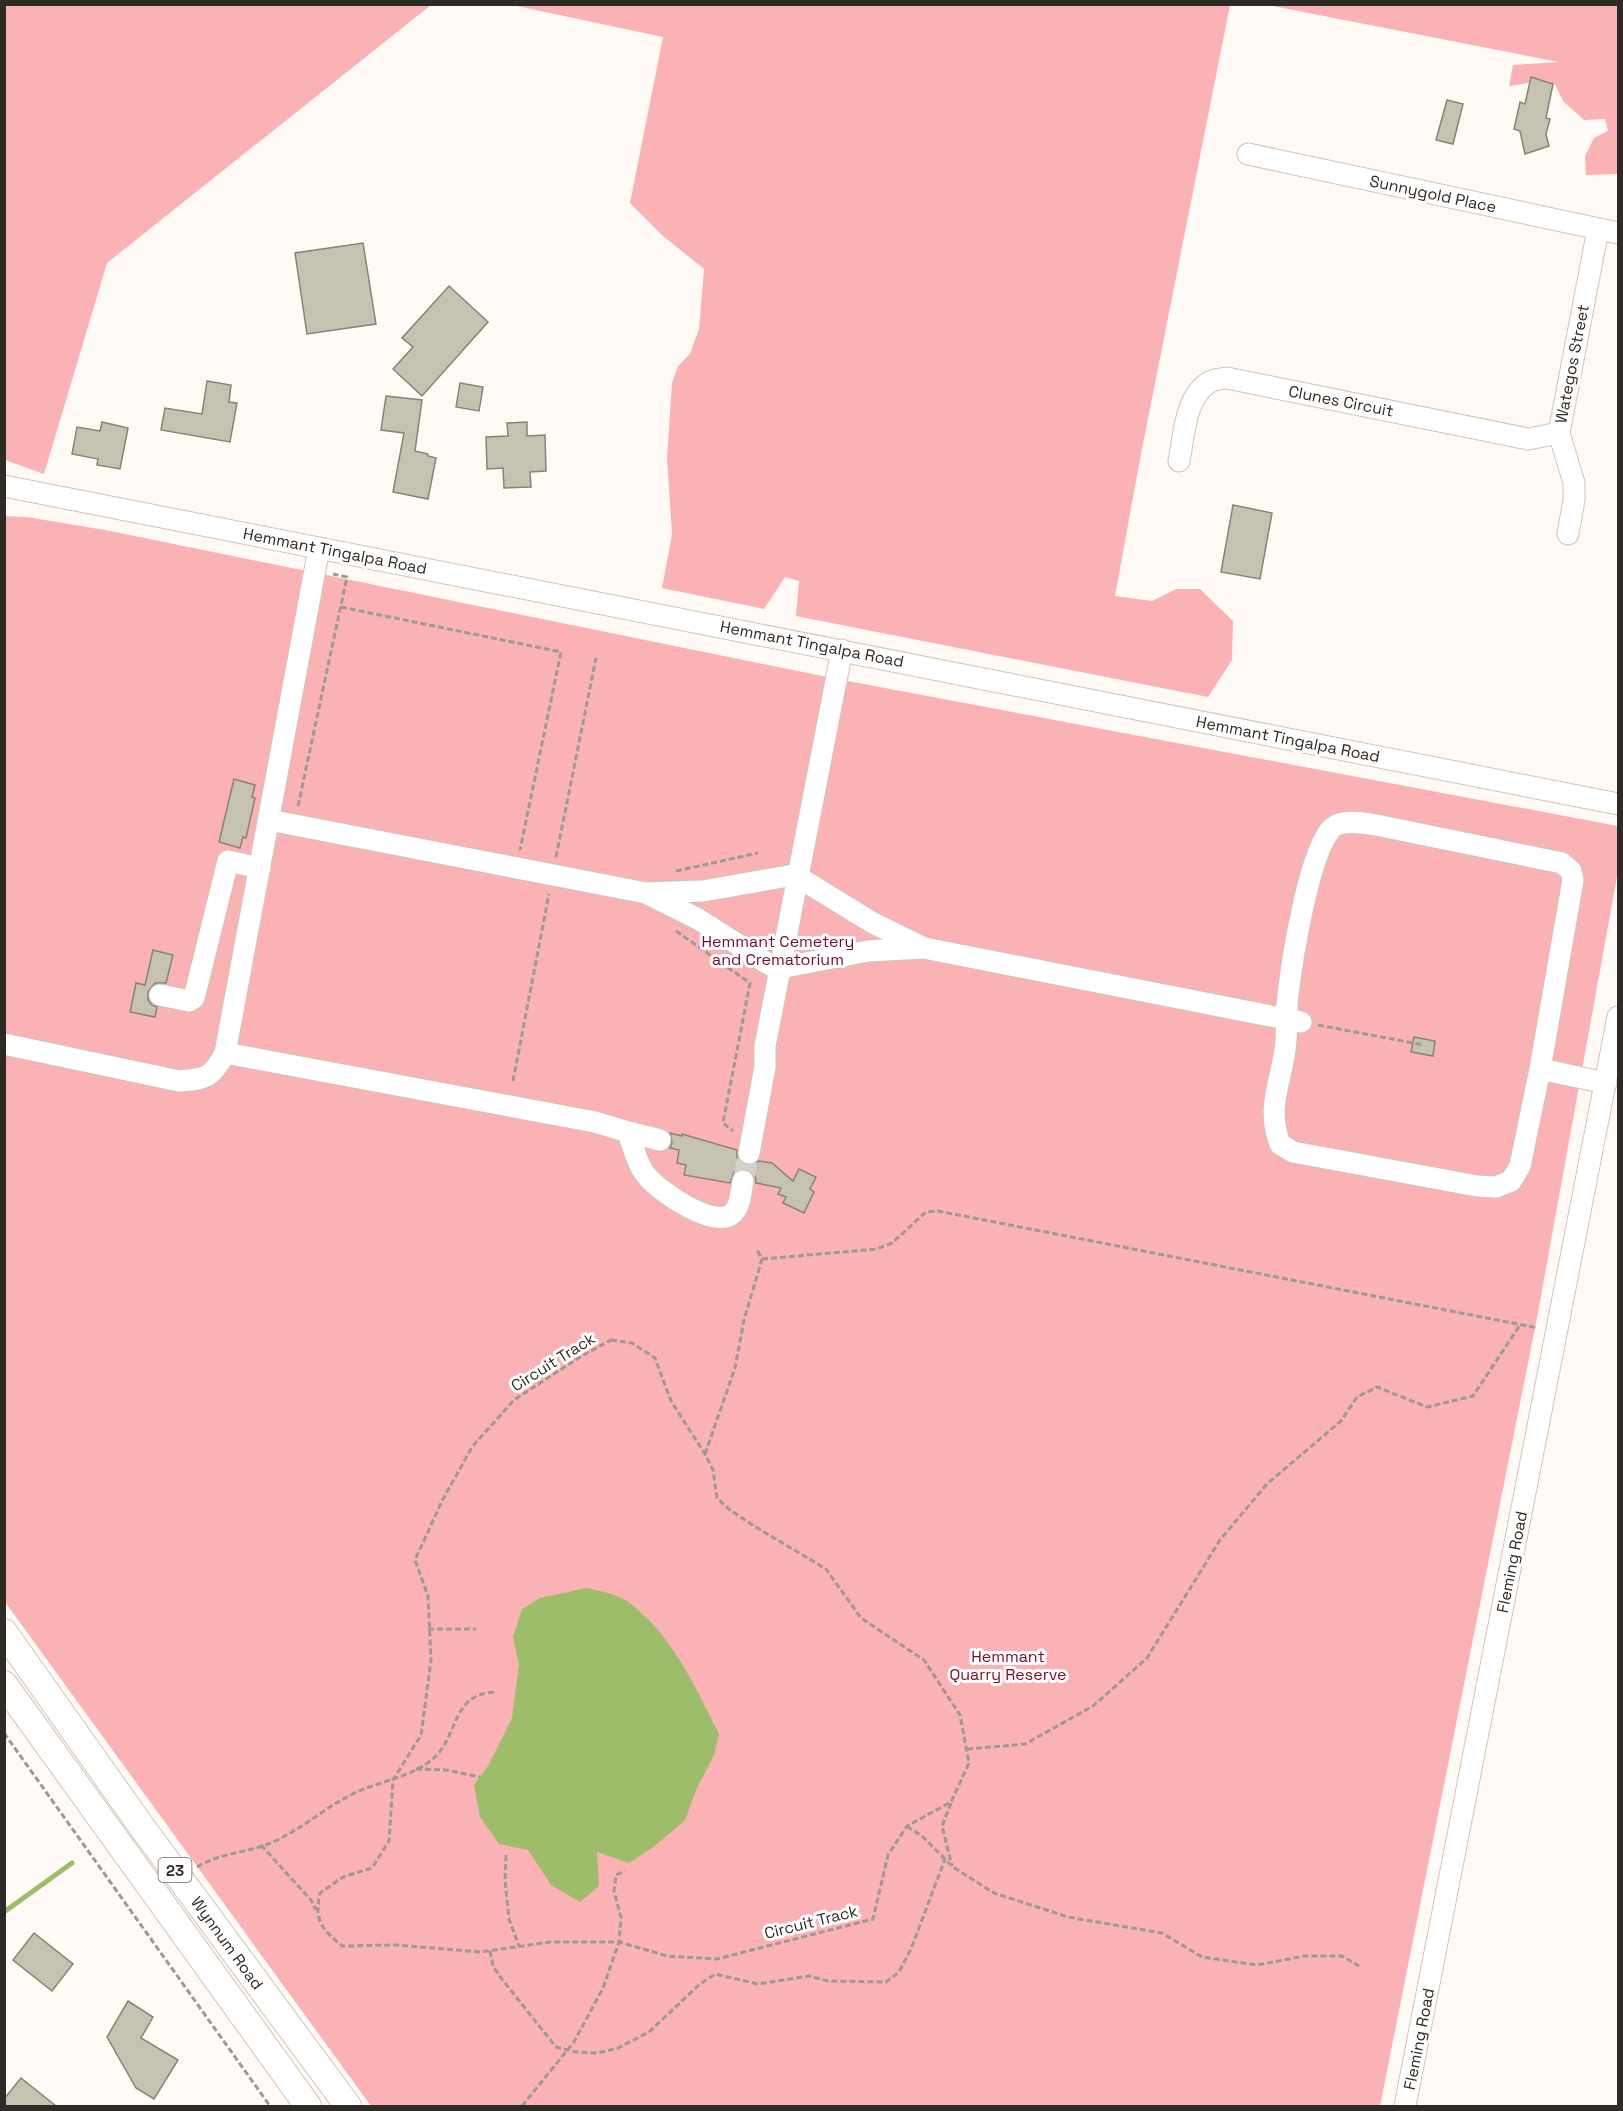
<svg xmlns="http://www.w3.org/2000/svg" width="1623" height="2111" font-family="'Space Grotesk',sans-serif">
<rect width="100%" height="100%" fill="#fffaf5"/>
<g fill="#fbb2b5">
<polygon points="4,5 431,5 107,263 44,474 5,460"/>
<polygon points="512,5 1230,5 1140,459 1115,596 1152,601 1176,589 1200,589 1233,621 1232,660 1208,697 796,616 799,581 785,577 764,609 662,588 672,534 667,458 672,383 678,366 690,354 699,329 704,269 663,236 630,203 663,37"/>
<polygon points="1267,5 1618,5 1618,174 1586,175 1585,156 1594,138 1608,131 1605,119 1584,120 1563,101 1555,84 1527,83 1509,86 1513,65 1559,62"/>
<polygon points="4,516 27,517 105,530 837,679 1618,826 1618,871 1537,1318 1380,2106 371,2106 5,1602"/>
</g>
<path fill="#9ebd6b" d="M587,1588C599,1591 616,1594 627,1601C671,1633 695,1686 719,1734L714,1755L696,1790L685,1820L656,1845L629,1863L597,1852L599,1886L580,1902L551,1885L528,1850L499,1844L480,1817L474,1785L488,1766L512,1718L519,1665L513,1637L522,1609L540,1598Z"/>
<g fill="none" stroke-linecap="round" stroke-linejoin="round">
<polyline stroke="#9ebd6b" stroke-width="5" points="4,1912 72,1863"/>
</g>
<g fill="#c5c2b2" stroke="#878475" stroke-width="1.5">
<polygon points="1531,77 1553,84 1546,118 1550,119 1546,134 1549,146 1525,154 1520,131 1514,129 1520,102 1525,104"/>
<polygon points="1447,100 1463,104 1453,144 1436,140"/>
<polygon points="363,243 376,324 307,334 295,253"/>
<polygon points="449,286 488,322 422,396 393,369 413,347 402,338"/>
<polygon points="207,381 231,385 229,402 237,403 230,442 161,430 165,408 202,414"/>
<polygon points="460,383 483,387 479,411 456,407"/>
<polygon points="386,396 422,400 415,451 428,454 428,456 436,458 428,499 393,492 404,433 381,430"/>
<polygon points="102,422 128,428 120,469 97,465 98,459 72,454 77,427 100,431"/>
<polygon points="527,422 527,436 545,435 546,471 530,472 531,487 504,488 503,468 487,469 486,437 508,436 507,423"/>
<polygon points="1233,505 1272,513 1260,579 1221,572"/>
<polygon points="234,779 255,785 252,797 255,798 246,838 243,837 240,848 219,842"/>
<polygon points="153,950 173,955 166,983 155,983 148,992 148,1000 152,1005 157,1007 155,1017 130,1012 136,983 145,985"/>
<polygon points="1414,1037 1435,1041 1433,1056 1411,1052"/>
<polygon points="670,1133 682,1136 682,1134 737,1150 737,1158 746,1165 754,1165 759,1161 772,1163 793,1181 799,1169 816,1177 810,1189 814,1192 804,1213 783,1203 786,1197 778,1194 781,1188 756,1183 755,1176 746,1169 739,1169 734,1172 730,1183 684,1175 686,1165 677,1163 679,1150 670,1148 672,1143"/>
<polygon points="34,1933 73,1964 52,1991 13,1960"/>
<polygon points="128,2001 153,2017 141,2038 178,2060 154,2099 136,2088 107,2037"/>
<polygon points="21,2078 56,2106 4,2106 4,2099"/>
</g>
<g fill="none" stroke-linecap="round" stroke-linejoin="round">
<polyline stroke="#d5d0cb" stroke-width="21" stroke-dasharray="21 10" stroke-linecap="butt" points="743,1181 749,1153"/>
<defs>
<g id="minor">
<polyline points="1248,154 1618,233"/>
<path d="M1179,461C1184,436 1185,398 1208,383C1213,379 1221,379 1227,378L1528,439L1559,433"/>
<polyline points="4,486 1618,804"/>
<polyline points="1568,534 1574,500 1574,483 1559,433 1598,229"/>
<polyline points="269,820 646,893"/>
<polyline points="924,948 868,951 780,968 770,965 698,919 646,893 703,891 788,876 798,877 873,923 924,948 1301,1022"/>
<polyline points="160,995 189,1001 194,998 228,861 260,868"/>
<path d="M4,1044L179,1081C206,1079 212,1078 225,1053L319,548"/>
<polyline points="225,1053 595,1122 628,1132"/>
<path d="M1540,1069L1520,1166L1511,1181L1496,1187L1477,1186L1293,1152L1280,1144C1265,1105 1283,1080 1286,1041C1287,1026 1286,1010 1288,995C1292,960 1309,851 1332,828C1342,819 1363,823 1376,825L1562,863L1571,871L1573,880L1540,1069L1606,1083"/>
<path d="M660,1140L628,1132C633,1146 637,1164 646,1175C658,1191 717,1232 734,1212C741,1204 741,1191 743,1181"/>
<polyline points="749,1153 765,1067 765,1046 842,650"/>
<polyline points="1405,2106 1618,1017"/>
</g>
<g id="major">
<polyline points="4,1632 142,1827 348,2106"/>
<polyline points="4,1684 308,2106"/>
</g>
</defs>
<use href="#minor" stroke="#d1c5b8" stroke-width="23"/>
<use href="#major" stroke="#d1c5b8" stroke-width="28"/>
<g stroke="#9d9994" stroke-width="3" stroke-dasharray="6 3" stroke-linecap="butt">
<polyline points="341,607 561,652 520,850"/>
<polyline points="298,806 347,577 333,574"/>
<polyline points="556,857 596,658"/>
<polyline points="676,871 758,853"/>
<polyline points="676,931 750,983 723,1123 733,1131"/>
<polyline points="1318,1025 1424,1045"/>
<polyline points="513,1081 549,894"/>
<polyline points="762,1259 877,1249 892,1243 926,1212 938,1211 1538,1328"/>
<path d="M611,1340L632,1343L655,1358L671,1401L705,1454L713,1470L717,1498L730,1510L754,1526L826,1569L861,1618L924,1660L960,1715L969,1763L951,1802L907,1826L888,1855L873,1919L717,1959L667,1956L619,1942H550L480,1952L395,1945L342,1946C321,1928 314,1921 320,1893L343,1877L372,1868L389,1841L393,1780L421,1735L431,1660L428,1596L415,1560L442,1501L472,1447L514,1400L580,1357Z"/>
<polyline points="705,1454 735,1368 744,1320 762,1259 757,1250"/>
<polyline points="428,1629 476,1629"/>
<polyline points="4,1733 270,2106"/>
<polyline points="967,1749 1025,1744 1093,1706 1147,1658 1220,1540 1267,1484 1341,1421 1357,1397 1377,1387 1427,1407 1473,1396 1520,1325"/>
<polyline points="416,1769 446,1770 480,1777"/>
<polyline points="951,1803 942,1826 952,1866"/>
<polyline points="907,1826 923,1837 953,1867 994,1893 1068,1917 1162,1933 1202,1957 1257,1965 1305,1956 1342,1956 1359,1966"/>
<polyline points="261,1845 311,1900 316,1910"/>
<polyline points="506,1855 505,1881 509,1919 519,1946"/>
<path d="M197,1867C221,1852 250,1853 275,1841C304,1828 328,1805 357,1792C381,1781 407,1778 429,1762C461,1739 448,1693 497,1692"/>
<polyline points="490,1951 493,1966 501,1978 556,2047 576,2052 598,2053 618,2048 649,2032 700,1984 715,1974 758,1984 809,1976 828,1981 886,1982 899,1972 911,1949 945,1859"/>
<polyline points="522,2106 574,2042 603,1988 619,1942 621,1918 614,1891 616,1875 625,1871"/>
</g>
<use href="#minor" stroke="#fff" stroke-width="21"/>
<use href="#major" stroke="#fff" stroke-width="26"/>
</g>
<g text-anchor="middle" dominant-baseline="central" stroke-width="6" stroke-linejoin="round" paint-order="stroke">
<rect fill="#fff" stroke="#6d6a66" stroke-width="1.5" x="158.5" y="1858" width="33" height="24" rx="4.5"/>
<g font-size="15" font-weight="bold" fill="#2e2a25">
<text x="175" y="1870">23</text>
</g>
<g font-size="16" fill="#2e2a25" stroke="#fff">
<text transform="translate(1433 194) rotate(12)">Sunnygold Place</text>
<text transform="translate(1572 364) rotate(-79)">Wategos Street</text>
<text transform="translate(1341 401) rotate(11)">Clunes Circuit</text>
<text transform="translate(335 551) rotate(11)">Hemmant Tingalpa Road</text>
<text transform="translate(812 644) rotate(11)">Hemmant Tingalpa Road</text>
<text transform="translate(1288 739) rotate(11)">Hemmant Tingalpa Road</text>
<text transform="translate(553 1362) rotate(-32)">Circuit Track</text>
<text transform="translate(1512 1562) rotate(-79)">Fleming Road</text>
<text transform="translate(811 1922) rotate(-14)">Circuit Track</text>
<text transform="translate(227 1943) rotate(54)">Wynnum Road</text>
<text transform="translate(1419 2039) rotate(-79)">Fleming Road</text>
</g>
<g font-size="16" fill="#7b0a26" stroke="#fff">
<text x="778" y="941">Hemmant Cemetery<tspan x="778" dy="18">and Crematorium</tspan></text>
<text x="1008" y="1656">Hemmant<tspan x="1008" dy="18">Quarry Reserve</tspan></text>
</g>
</g>
<rect width="1623" height="2111" fill="none" stroke="#2e2a25" stroke-width="12"/>
</svg>
